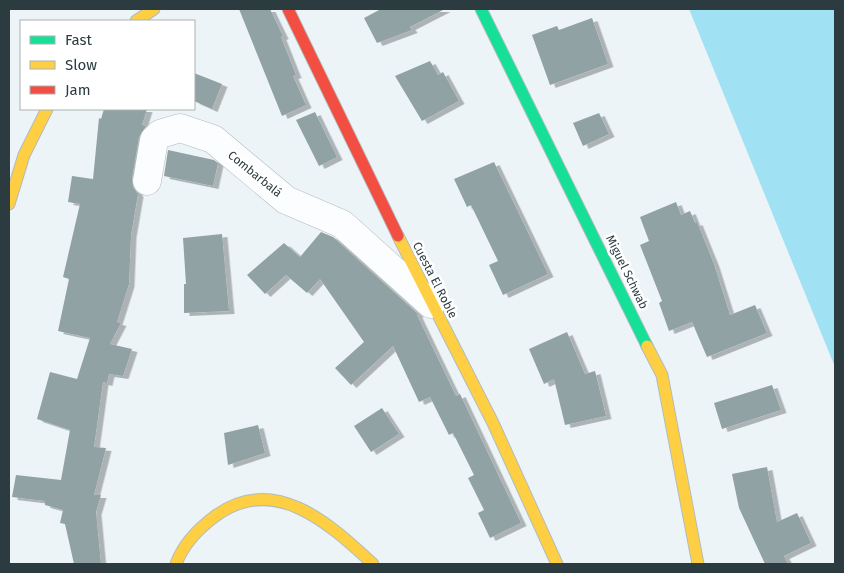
<svg xmlns="http://www.w3.org/2000/svg" width="844" height="573" font-family="'Fira Sans',sans-serif">
<defs>
<filter id="shadow"><feDropShadow dx="5.5" dy="3" stdDeviation="0" flood-color="#0004"/></filter>
</defs>
<rect width="100%" height="100%" fill="#ecf4f7"/>
<polygon fill="#a0e2f4" points="689,9 835,9 835,367"/>
<g fill="#91a2a4" filter="url(#shadow)">
<polygon points="239,9 270,9 283,36 281,37 296,75 293,76 306,105 282,116"/>
<polygon points="381,9 445,9 410,27 412,30 377,43 364,18"/>
<polygon points="592,18 608,64 550,85 532,35 557,26 559,30"/>
<polygon points="430,61 438,75 443,72 459,101 422,121 395,76"/>
<polygon points="194,73 222,84 212,109 194,101"/>
<polygon points="104,109 147,109 142,125 146,126 139,137 132,178 133,187 138,194 131,235 129,284 117,322 121,323 110,344 132,349 123,376 109,374 107,383 103,382 94,447 106,448 94,495 101,495 96,512 101,564 74,564 65,524 60,523 63,510 45,505 45,501 12,497 16,475 61,480 70,430 37,419 50,372 77,379 90,338 58,331 69,279 63,277 80,204 68,202 72,176 93,179 99,118 101,119"/>
<polygon points="315,112 337,157 319,166 296,120"/>
<polygon points="599,113 609,134 583,146 573,123"/>
<polygon points="168,150 214,160 218,163 213,186 164,176"/>
<polygon points="494,162 548,274 503,295 489,265 498,261 471,205 467,207 454,179"/>
<polygon points="676,202 681,215 690,211 695,223 697,222 714,264 730,315 755,305 767,333 707,357 692,322 669,331 659,303 662,301 640,245 649,241 640,217"/>
<polygon points="321,232 333,237 418,314 417,315 456,396 460,394 521,523 490,538 478,513 484,510 468,478 474,475 453,433 449,435 430,397 419,402 393,346 351,385 335,368 364,342 320,279 307,293 286,275 265,294 247,275 284,243 300,257"/>
<polygon points="222,234 229,311 184,313 184,284 186,284 183,238"/>
<polygon points="567,332 585,374 595,371 606,416 565,425 554,379 544,384 529,349"/>
<polygon points="772,385 781,410 722,429 714,403"/>
<polygon points="382,408 399,434 371,452 354,426"/>
<polygon points="258,425 265,453 228,465 224,433"/>
<polygon points="767,467 777,522 797,513 811,543 784,556 788,564 765,564 739,508 732,474"/>
</g>
<g fill="none" stroke-linecap="round" stroke-linejoin="round">
<defs>
<polyline id="street" points="147,181 154,140 160,134 180,128 213,139 286,200 342,224 431,304"/>
<polyline id="fast" points="481,9 647,346"/>
<g id="slow">
<polyline points="136,21 154,9"/>
<polyline points="9,204 24,155 47,109"/>
<polyline points="398,236 493,423 557,564"/>
<polyline points="647,346 662,375 698,564"/>
<path d="M176,564C183,545 198,529 214,517C273,472 329,523 373,564"/>
</g>
<polyline id="jam" points="288,9 398,236"/>
</defs>
<use href="#street" stroke="#b2bcbf" stroke-width="29"/>
<use href="#fast" stroke="#b2bcbf" stroke-width="13"/>
<use href="#slow" stroke="#b2bcbf" stroke-width="13"/>
<use href="#jam" stroke="#b2bcbf" stroke-width="13"/>
<use href="#street" stroke="#fcfdfe" stroke-width="28"/>
<use href="#fast" stroke="#16e098" stroke-width="11"/>
<use href="#slow" stroke="#ffcf43" stroke-width="11"/>
<use href="#jam" stroke="#f24e42" stroke-width="11"/>
</g>
<g text-anchor="middle" dominant-baseline="central" stroke-width="5" stroke-linejoin="round" paint-order="stroke">
<g font-size="12" fill="#2b3b3f" stroke="#fff">
<text transform="translate(255 174) rotate(39)">Combarbalá</text>
<text transform="translate(627 272) rotate(64)">Miguel Schwab</text>
<text transform="translate(435 280) rotate(63)">Cuesta El Roble</text>
</g>
</g>
<rect width="844" height="573" fill="none" stroke="#2b3b3f" stroke-width="20"/>
<rect x="20" y="20" width="175" height="90" fill="#ffffff" stroke="#aab1b2"/>
<rect x="30" y="36" width="25" height="8" fill="#16e098" stroke="#aab1b2"/>
<text x="65" y="45" font-size="15" fill="#2b3b3f">Fast</text>
<rect x="30" y="61" width="25" height="8" fill="#ffcf43" stroke="#aab1b2"/>
<text x="65" y="70" font-size="15" fill="#2b3b3f">Slow</text>
<rect x="30" y="86" width="25" height="8" fill="#f24e42" stroke="#aab1b2"/>
<text x="65" y="95" font-size="15" fill="#2b3b3f">Jam</text>
</svg>
